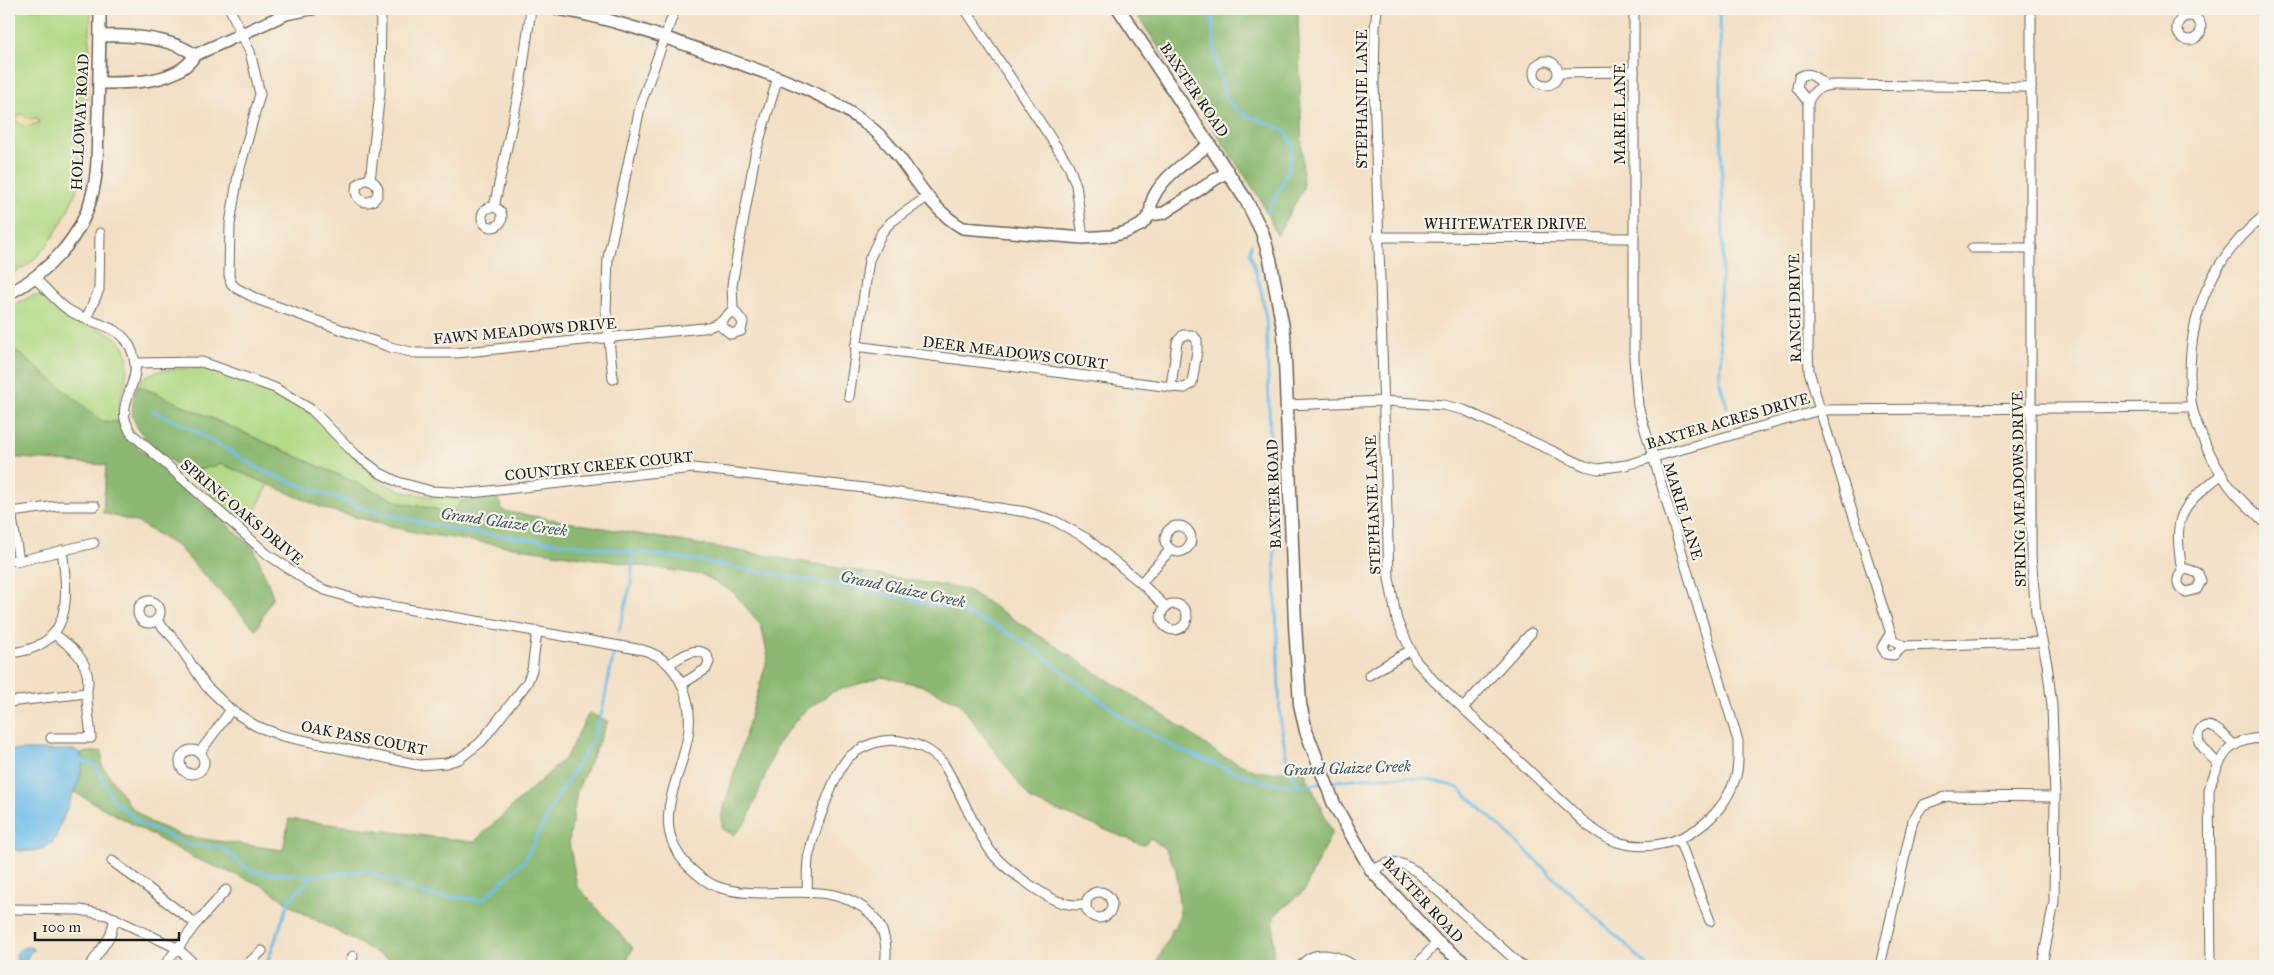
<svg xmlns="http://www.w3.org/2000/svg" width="2274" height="975" font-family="'IM FELL Great Primer',serif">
<rect width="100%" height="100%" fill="#f7f3e8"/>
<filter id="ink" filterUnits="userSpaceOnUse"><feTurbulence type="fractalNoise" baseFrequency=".02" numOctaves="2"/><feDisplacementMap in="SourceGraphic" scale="10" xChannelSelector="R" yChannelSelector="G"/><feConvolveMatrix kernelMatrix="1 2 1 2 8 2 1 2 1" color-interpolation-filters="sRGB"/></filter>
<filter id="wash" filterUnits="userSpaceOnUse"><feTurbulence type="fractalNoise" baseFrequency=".0096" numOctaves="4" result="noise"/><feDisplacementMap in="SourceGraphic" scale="20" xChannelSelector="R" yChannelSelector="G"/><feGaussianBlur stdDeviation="1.12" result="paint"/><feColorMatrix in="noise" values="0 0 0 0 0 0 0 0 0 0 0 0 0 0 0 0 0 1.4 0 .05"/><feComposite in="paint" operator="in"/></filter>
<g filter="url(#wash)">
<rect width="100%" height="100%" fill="#f3dfc3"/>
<g fill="#b1d984" stroke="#667a50">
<path d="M9,9H91L84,170C72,204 57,240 29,264C23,268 15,272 9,276Z"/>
<path d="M34,295C51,297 58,312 73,319C85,325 100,329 112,335C146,355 113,395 120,422H102L9,345V307Z"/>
<path d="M195,368L211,370L296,403L324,424L362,466L383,483L405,492L426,496L464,500L452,512L401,503L137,385C149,367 175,370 195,368Z"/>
<polygon points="222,464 269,484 247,526 186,473"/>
</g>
<g fill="#8cb972" stroke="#546a47">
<polygon points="1133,9 1298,9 1303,189 1277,235 1259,197"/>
<polygon points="9,345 102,421 120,422 126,437 254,548 273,596 256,630 178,547 139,523 103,513 106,465 9,457"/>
<path d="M137,385L401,503L452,512L464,500L497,497L503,511L968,590L1175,723L1220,755L1253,770L1272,773L1302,766L1332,832L1304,891L1274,916L1273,966H1155L1180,915L1176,870L1166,850L1151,838L1143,845L1031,800L959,702L920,685L882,677L832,692L801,714L778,743L747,821L734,835L722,829V814L768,657L761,625L733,592L703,575L418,533L325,509L222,464L186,473C169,458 138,440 133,416C131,406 135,394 137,385Z"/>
<polygon points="589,713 608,721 577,791 569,842 577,886 633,948 624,966 505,966 394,962 297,910 264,886 194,858 74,792 83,762 80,753 102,751 102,765 130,806 150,822 183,836 283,850 289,819 474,842 566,757"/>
</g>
<polygon fill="#eeda9e" stroke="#857b5d" points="22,114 30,119 37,118 39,123 25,127 16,121 18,115"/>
<g fill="#70beea" stroke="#466d83">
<polygon points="9,750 74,750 80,753 83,761 80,776 54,841 45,848 34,851 20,851 9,848"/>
<path d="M31,947L34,950L28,955L27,960L23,962L17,961L16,956C18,949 24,947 31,947Z"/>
</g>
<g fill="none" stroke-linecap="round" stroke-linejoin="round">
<g stroke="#70beea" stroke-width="3">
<path d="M1211,9C1214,35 1215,93 1237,110C1250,120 1270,121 1283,130C1307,147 1277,193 1267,213"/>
<polyline points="1720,9 1723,251 1718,327 1721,354 1719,379 1727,407"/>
<polyline points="1251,244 1250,253 1261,290 1266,319 1280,718 1288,767 1300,786"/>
<polyline points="153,411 195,431 265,472 368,510 455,530 689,559 896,596 955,610 998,627 1028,645 1129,722 1178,749 1234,772 1270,783 1300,786 1324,783"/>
<polyline points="619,631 631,583 633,552"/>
<polyline points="83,761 95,765 113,800 140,823 191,846 221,847 252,872 312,876"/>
<path d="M1330,782C1372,776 1421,772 1460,789L1648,966"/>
<polyline points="266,966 289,901 312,876 365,871 428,895 483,900 525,860 552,806 592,741 602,712 613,656"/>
</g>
</g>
</g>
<g filter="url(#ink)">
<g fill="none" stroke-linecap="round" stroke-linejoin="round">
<defs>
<g id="minor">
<path d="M230,9L250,52L260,94L238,175L230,224L229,275L231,283L236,288L259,300L390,347L415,353H456L703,328C716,326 724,320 733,309L732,285L755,155L778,77"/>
<polyline points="965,9 1068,164 1076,185 1083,238"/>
<path d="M1377,9L1375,28L1374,84L1389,578L1397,621L1416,661L1434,681L1587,825C1596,831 1606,839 1617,842C1668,857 1721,826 1736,776C1739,765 1738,753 1738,741L1638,406L1634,358V9"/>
<polyline points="2031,9 2031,556 2036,613 2047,664 2052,706 2055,797 2054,902 2042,966"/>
<circle cx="2189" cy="28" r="12"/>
<circle cx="1546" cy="73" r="12"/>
<polyline points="1558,73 1634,72"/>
<path d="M2031,87L1835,85C1822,85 1814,89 1808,102V352L1809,371L1820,410L1893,640L1904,646L2042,642"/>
<path d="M1808,102L1797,88L1799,77C1810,70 1816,78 1825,85"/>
<circle cx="367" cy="191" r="11"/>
<polyline points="370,181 380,92 381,9"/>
<polyline points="494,207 520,87 531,9"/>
<circle cx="492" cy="217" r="10"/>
<path d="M2265,215C2215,255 2191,306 2190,370C2190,382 2190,397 2192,408C2199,434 2213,462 2228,484C2238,499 2253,510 2265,523"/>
<polyline points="1377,237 1633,238"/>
<polyline points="1972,248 2032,248"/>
<path d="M34,277C44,287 55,300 67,309C94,328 129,321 135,363C138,382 121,400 125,419C126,424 129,429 131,433L267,554L310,583L325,590L361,601L643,650C661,655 673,666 681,683C715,752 631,810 690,868C699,876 707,883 718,887C767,904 829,875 871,914C885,927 888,948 885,966"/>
<polyline points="86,319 99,290 100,233"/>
<polyline points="718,323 731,334 741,331 743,322 733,309"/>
<polyline points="855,346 1171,387 1185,388 1192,383 1197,351 1197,340 1192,335 1183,335 1177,342 1171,387"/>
<polyline points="135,363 202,362 275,388 312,410 356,455 380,473 398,482 431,491 471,493 693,468 873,489 1026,512 1055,521 1086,538 1141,583 1166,607"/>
<polyline points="613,379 606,310 608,258 641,103 675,9"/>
<polyline points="849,397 869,260 882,232 891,222 927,197"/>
<polyline points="1287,405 1384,401 1443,405 1464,410 1585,466 1598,469 1626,465 1820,410 2192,407"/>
<polyline points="9,511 11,512 19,561"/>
<polyline points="11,512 57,506 95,506"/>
<circle cx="1178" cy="539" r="13"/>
<polyline points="9,560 19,561 94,543"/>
<path d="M2182,571L2187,569L2198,573L2201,581L2197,589L2186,592C2176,587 2176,579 2182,571C2173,515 2179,508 2222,474"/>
<polyline points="1141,583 1171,549"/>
<circle cx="149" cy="612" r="11"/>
<circle cx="1174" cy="617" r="13"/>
<polyline points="156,620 175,640 206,686 231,710 256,726 283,736 419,765 446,763 459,759 481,742 527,683 532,670 537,631"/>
<polyline points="1890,634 1882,647 1886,654 1894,655 1904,646"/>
<path d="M9,653C72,648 69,600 62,550"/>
<path d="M669,664C680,658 695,645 707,655L709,662L706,669L682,684"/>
<polyline points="1369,675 1409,651"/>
<polyline points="9,702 86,693"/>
<polyline points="1463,708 1531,633"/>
<path d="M51,738H91C90,724 87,709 87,695C86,691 88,687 88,683C88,659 72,647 54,634"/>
<circle cx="192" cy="762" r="12"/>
<polyline points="200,752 231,710"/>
<path d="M2217,763C2212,757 2203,749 2199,742C2198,738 2198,733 2200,730C2211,718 2226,738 2233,744"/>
<polyline points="1679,840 1710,921"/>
<polyline points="112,861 196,924"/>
<path d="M1372,871C1391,859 1398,860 1417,872L1522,966"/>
<path d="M807,892C808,880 806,866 809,854C814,833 835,769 850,756C864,745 882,738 900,741C918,744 930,749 943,763C961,792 972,826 992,853C1003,867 1019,877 1033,887C1049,898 1065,908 1086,904"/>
<circle cx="1099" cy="905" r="13"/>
<polyline points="9,909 80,910 107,915 177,948 197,966"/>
<polyline points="90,966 110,936 115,918"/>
<polyline points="164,966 196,924 226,890"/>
<polyline points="245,966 262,951"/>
<polyline points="349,966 353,956"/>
<path d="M1301,966C1314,948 1339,955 1354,966"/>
<polyline points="1416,966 1437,942"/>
<polyline points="1880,966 1913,820 1923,805 1947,796 2055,797"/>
<path d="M2211,966L2209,790C2219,757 2228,738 2265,738"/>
</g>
<g id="tertiary">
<path d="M558,9C612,18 666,38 718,56C772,75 830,93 875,131C909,160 923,206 963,228L1083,238L1111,236L1126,232L1141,225L1150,215L1164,213L1228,171"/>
<path d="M100,36C130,35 170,37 195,55"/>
<path d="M99,83C128,83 178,84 195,55L286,14L312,9"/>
<path d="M1150,215C1151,209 1151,201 1154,196C1165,174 1191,159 1210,144"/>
<path d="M9,294C48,272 81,239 92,195C99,170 97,141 98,115C99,80 100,44 100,9"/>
</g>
<polyline id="secondary" points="1119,9 1246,200 1262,232 1270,259 1284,333 1295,624 1300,704 1306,731 1334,804 1372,871 1437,942 1468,966"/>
</defs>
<use href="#minor" stroke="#676056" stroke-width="11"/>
<use href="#tertiary" stroke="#676056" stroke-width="14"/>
<use href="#secondary" stroke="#676056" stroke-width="15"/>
<use href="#minor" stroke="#fff" stroke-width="9"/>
<use href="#tertiary" stroke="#fff" stroke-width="11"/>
<use href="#secondary" stroke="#fff" stroke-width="12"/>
</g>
</g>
<g text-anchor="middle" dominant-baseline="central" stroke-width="4.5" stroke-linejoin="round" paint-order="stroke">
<g font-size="15" fill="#1c1c1c" stroke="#f7f3e8">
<text transform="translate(1194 90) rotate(56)">BAXTER ROAD</text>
<text transform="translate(1362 99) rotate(-90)">STEPHANIE LANE</text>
<text transform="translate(1620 114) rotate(-90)">MARIE LANE</text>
<text transform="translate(80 122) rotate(-87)">HOLLOWAY ROAD</text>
<text x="1505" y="224">WHITEWATER DRIVE</text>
<text transform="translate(1795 308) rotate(-91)">RANCH DRIVE</text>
<text transform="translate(525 331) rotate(-5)">FAWN MEADOWS DRIVE</text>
<text transform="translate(1015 353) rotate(7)">DEER MEADOWS COURT</text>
<text transform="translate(1728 421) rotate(-16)">BAXTER ACRES DRIVE</text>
<text transform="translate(599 466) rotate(-6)">COUNTRY CREEK COURT</text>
<text transform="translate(2019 489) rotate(-91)">SPRING MEADOWS DRIVE</text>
<text transform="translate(1274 494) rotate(-92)">BAXTER ROAD</text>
<text transform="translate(1373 505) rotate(-92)">STEPHANIE LANE</text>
<text transform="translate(1683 511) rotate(73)">MARIE LANE</text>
<text transform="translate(242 512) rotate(40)">SPRING OAKS DRIVE</text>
<text transform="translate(364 738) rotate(11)">OAK PASS COURT</text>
<text transform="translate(1423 900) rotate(47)">BAXTER ROAD</text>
</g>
<g font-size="16" font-style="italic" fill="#395564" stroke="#f7f3e8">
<text transform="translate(504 522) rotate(8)">Grand Glaize Creek</text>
<text transform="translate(903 589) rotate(12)">Grand Glaize Creek</text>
<text transform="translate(1347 768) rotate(-2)">Grand Glaize Creek</text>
</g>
</g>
<rect width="2274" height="975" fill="none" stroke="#f7f3e8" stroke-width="30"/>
<path d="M35 932v8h144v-8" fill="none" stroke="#1c1c1c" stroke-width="2.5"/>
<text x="42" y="932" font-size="15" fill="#1c1c1c" stroke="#f7f3e8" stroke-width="4" paint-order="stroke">100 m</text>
</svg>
